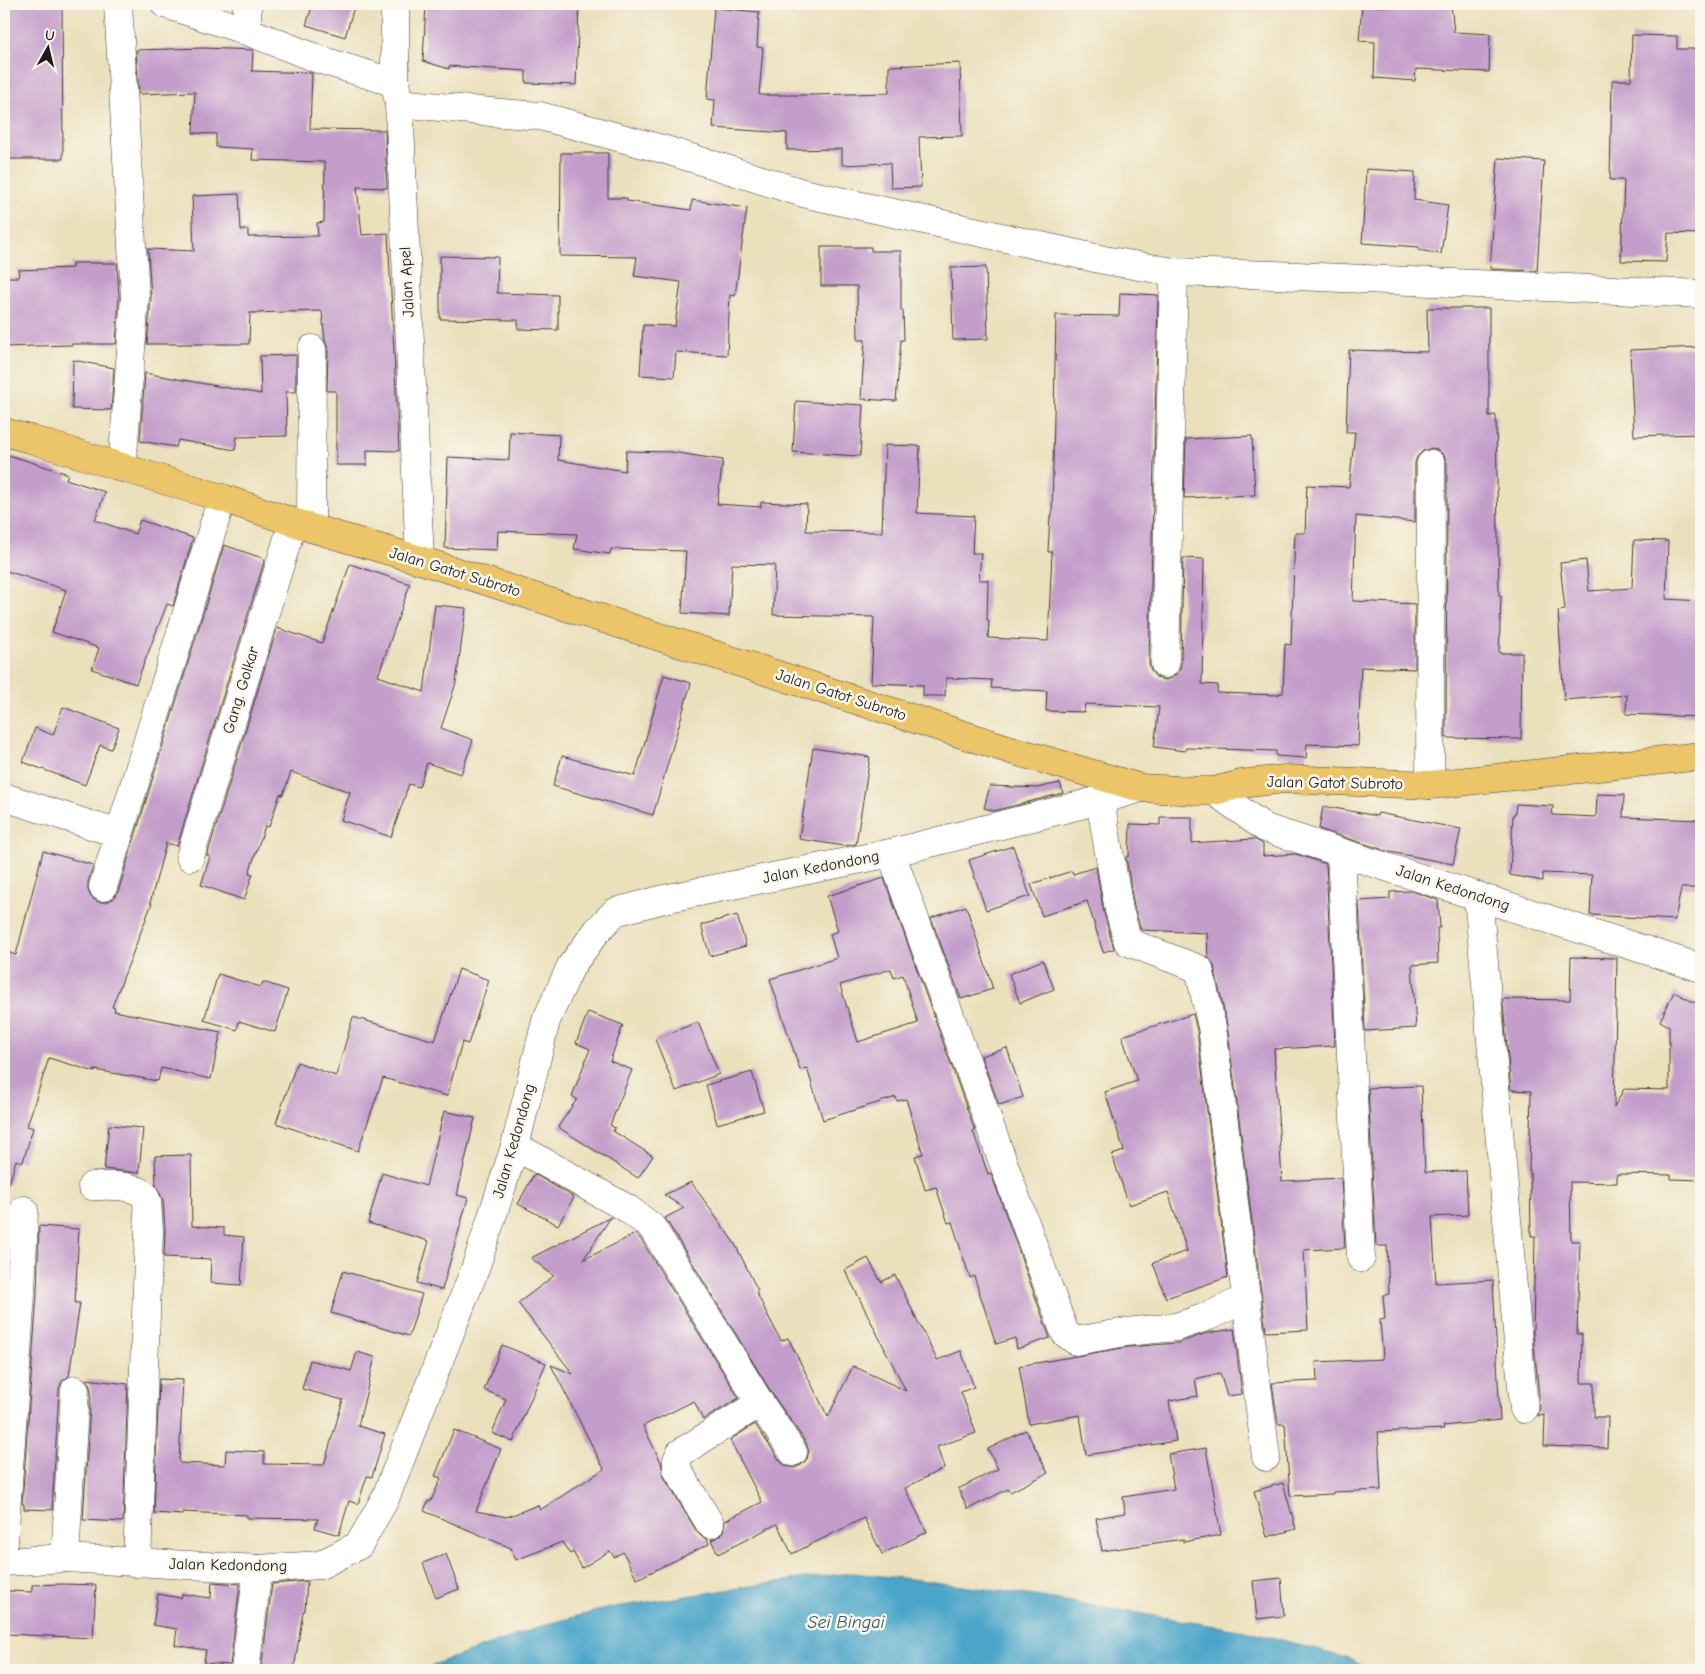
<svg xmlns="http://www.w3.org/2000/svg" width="1705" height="1674" font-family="'Comic Neue',sans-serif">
<rect width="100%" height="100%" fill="#fbf7ec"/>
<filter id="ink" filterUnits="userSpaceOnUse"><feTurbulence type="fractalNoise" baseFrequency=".02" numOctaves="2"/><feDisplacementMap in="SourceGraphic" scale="10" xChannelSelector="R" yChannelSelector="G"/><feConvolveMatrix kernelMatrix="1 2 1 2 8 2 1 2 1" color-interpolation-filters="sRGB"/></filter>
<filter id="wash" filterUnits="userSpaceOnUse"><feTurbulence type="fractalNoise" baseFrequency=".0096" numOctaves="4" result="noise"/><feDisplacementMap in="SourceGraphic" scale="20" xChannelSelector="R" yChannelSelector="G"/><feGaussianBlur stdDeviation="1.12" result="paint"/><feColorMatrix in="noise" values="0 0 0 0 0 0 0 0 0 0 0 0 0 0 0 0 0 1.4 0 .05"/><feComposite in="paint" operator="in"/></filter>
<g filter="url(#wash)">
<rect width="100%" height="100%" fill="#ebe0bc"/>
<polygon fill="#4ba5c9" stroke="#346072" points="851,1573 911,1579 1035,1596 1257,1633 1349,1659 1371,1670 426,1670 438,1663 551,1623 609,1608 792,1580"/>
<g id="blocks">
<g fill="#c49ecb" fill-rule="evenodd">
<polygon points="4,4 62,4 63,159 6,159"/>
<polygon points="313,4 355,4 345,37 306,25"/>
<polygon points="426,4 579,4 576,85 526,83 526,71 449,66 449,69 423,61"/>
<polygon points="1423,4 1451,4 1454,32 1490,34 1489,72 1416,69 1415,81 1374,78 1375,42 1359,41 1362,5 1423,9"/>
<polygon points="714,8 759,12 757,47 763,48 759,95 813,95 889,93 889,66 960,63 962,136 919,137 921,187 891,188 890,163 842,165 842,149 787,150 787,133 713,128 715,100 707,99"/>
<polygon points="1632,35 1677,36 1677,49 1701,49 1701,234 1668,233 1666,262 1621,261 1624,180 1610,180 1612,80 1631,80"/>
<polygon points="203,48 253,50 252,71 312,73 310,129 385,130 387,188 357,187 362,235 388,233 399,451 367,450 367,465 336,465 336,391 327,391 328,349 325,341 322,311 250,313 249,344 147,344 151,298 148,249 194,251 192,196 239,194 241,230 248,230 248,237 318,236 317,223 324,222 325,162 252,160 253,149 216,147 216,134 193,133 195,92 139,94 136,50"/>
<polygon points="561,153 608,153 608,198 627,198 627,201 691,210 692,200 747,208 735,296 730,295 727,355 676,352 674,377 640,375 643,325 675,326 681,282 634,276 637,257 560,256"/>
<polygon points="1498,158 1544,161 1537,271 1490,269"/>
<polygon points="1366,169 1415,172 1414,200 1448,205 1441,254 1418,250 1419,247 1362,243"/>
<polygon points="821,247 871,247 871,251 901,251 901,310 903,310 904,340 901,340 896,401 861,399 865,340 858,340 857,286 821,286"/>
<polygon points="440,256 498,257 497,293 558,295 558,330 518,329 518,320 440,319"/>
<polygon points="72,263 117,263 119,297 116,344 72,344 72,345 4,347 4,277 19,277 18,270 72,268"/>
<polygon points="986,267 988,339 953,340 951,268"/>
<polygon points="1120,293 1158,295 1149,664 1151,671 1156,677 1164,680 1172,678 1179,672 1181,664 1183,558 1204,559 1202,684 1218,685 1217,693 1279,695 1279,693 1283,693 1285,644 1291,645 1295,533 1305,533 1307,485 1349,487 1355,432 1346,432 1349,350 1428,352 1427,308 1489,308 1489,416 1496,415 1499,596 1501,596 1499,653 1522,653 1521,739 1446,738 1447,464 1444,456 1438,450 1432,448 1423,451 1417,457 1415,463 1415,522 1356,516 1353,601 1415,604 1415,669 1361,667 1358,746 1307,744 1306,758 1276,756 1276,751 1186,748 1185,751 1154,747 1159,707 1085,704 1084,712 1046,711 1047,691 991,688 992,680 946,678 945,696 923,696 923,685 871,683 874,617 773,615 775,565 732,564 729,616 682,613 686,551 611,549 610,554 574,549 577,534 498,531 497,550 445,548 448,457 509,460 510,432 559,435 558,460 625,471 626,451 671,452 723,460 717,504 761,507 761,502 807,504 806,531 882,532 885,445 920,446 917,513 974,516 972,553 981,553 979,580 988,580 987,620 989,621 988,638 1048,641 1052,552 1048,552 1050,516 1052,516 1056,315 1119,316"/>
<polygon points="1701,347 1701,434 1634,436 1630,350"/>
<polygon points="296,355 296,392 286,392 287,436 237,437 235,450 178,440 176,447 140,441 145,373 261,394 260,356"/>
<polygon points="73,360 114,368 111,410 72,409"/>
<polygon points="796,401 863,405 860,456 793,452"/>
<polygon points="1252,436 1255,495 1184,498 1186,439"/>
<polygon points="9,455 68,474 66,479 105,492 95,520 135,534 140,520 193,538 173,606 167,604 136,684 92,669 99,648 52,632 66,590 4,570 4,471"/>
<polygon points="1634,540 1668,541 1666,599 1701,601 1701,717 1626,714 1627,695 1564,700 1558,611 1565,610 1560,563 1586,560 1589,591 1632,588"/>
<polygon points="224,545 265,559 177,846 166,843 150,903 152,903 112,1007 115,1008 114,1011 221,1032 211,1079 161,1068 158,1081 95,1070 95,1072 49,1058 27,1126 33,1128 23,1162 16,1160 9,1184 4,1184 4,951 16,955 43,851 93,865 88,882 88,890 91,897 98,902 107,902 114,898 118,892"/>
<polygon points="350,564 410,584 378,676 424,692 435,605 466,608 456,683 441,728 473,740 461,774 427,763 419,787 409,784 391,837 341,820 350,792 291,772 283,795 280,794 269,827 265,826 249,873 253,874 244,900 201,885 210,857 207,856 277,628 322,643"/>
<polygon points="664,675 691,683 653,815 553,786 562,756 635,776"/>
<polygon points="63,707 119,728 111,749 100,745 85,785 23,762 35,728 53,735"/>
<polygon points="813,748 870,757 856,844 844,846 799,839"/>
<polygon points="1060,783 1063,793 994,811 984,808 990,786 1037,788"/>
<polygon points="1597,794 1624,795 1623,817 1701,820 1701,888 1681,888 1675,920 1590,915 1592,875 1543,873 1543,881 1510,875 1513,814 1515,814 1516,804 1553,806 1552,815 1596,817"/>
<polygon points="1323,806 1377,816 1378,813 1461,829 1453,864 1390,852 1319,829"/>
<polygon points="1160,817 1192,817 1192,843 1254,839 1263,844 1263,856 1296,854 1326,864 1335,1046 1274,1049 1282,1181 1341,1178 1345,1248 1304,1250 1308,1330 1266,1332 1227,1025 1214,966 1208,957 1207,933 1141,930 1134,907 1126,857 1129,856 1130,824 1160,825"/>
<polygon points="1013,846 1030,896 986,910 969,860"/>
<polygon points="1096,867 1104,913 1114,949 1103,952 1087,901 1042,916 1031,884 1072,871 1073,874"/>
<path d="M884,878L975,1131H973L988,1174L991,1173L1050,1338L1017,1349L1015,1338L996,1344L974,1276L970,1278L952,1222L948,1223L936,1187L925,1190L915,1156L923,1154L906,1099L897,1101L896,1097L823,1120L807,1068L800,1070L770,979L837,958L830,934L838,931L827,896ZM891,969L894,978L903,975L918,1023L858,1042L840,985Z"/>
<polygon points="1411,891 1438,900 1440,928 1437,928 1438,963 1412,965 1416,1028 1365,1031 1359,901 1390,899 1390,892"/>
<polygon points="966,906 993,989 961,999 931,918"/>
<polygon points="737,915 746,946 710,956 701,925"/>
<polygon points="1571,957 1617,958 1614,1107 1624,1089 1669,1090 1669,1026 1660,1021 1674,992 1701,1006 1701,1180 1671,1179 1671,1175 1617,1174 1617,1183 1570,1182 1571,1241 1580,1241 1577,1334 1582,1334 1581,1383 1594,1383 1594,1417 1608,1417 1607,1448 1544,1446 1545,1415 1538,1416 1540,1408 1533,1333 1535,1236 1531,1236 1530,1170 1529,1170 1531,1091 1511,1090 1503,1004 1503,999 1570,1000"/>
<polygon points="1043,960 1054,989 1020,1003 1009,974"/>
<polygon points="459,969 489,980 468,1044 462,1042 447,1096 383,1078 358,1151 276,1123 297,1062 336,1076 353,1017 435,1041"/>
<polygon points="218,974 261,987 263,982 288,990 275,1032 239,1021 237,1030 204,1020"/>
<polygon points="588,1012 623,1025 610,1061 632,1070 610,1125 615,1128 613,1131 653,1156 638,1178 558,1127 577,1099 572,1096 590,1049 576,1043"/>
<polygon points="1193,1014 1197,1030 1228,1277 1166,1298 1153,1263 1187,1251 1168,1192 1129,1205 1112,1155 1124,1151 1105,1092 1137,1081 1122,1036"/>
<polygon points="698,1022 719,1074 676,1091 655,1039"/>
<polygon points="1007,1048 1023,1097 999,1105 981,1056"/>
<polygon points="752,1072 764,1111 717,1124 706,1085"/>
<polygon points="1421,1086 1425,1172 1466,1171 1468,1215 1432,1217 1436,1283 1493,1280 1500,1420 1443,1426 1444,1429 1378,1432 1381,1490 1333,1492 1333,1494 1290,1496 1285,1424 1278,1424 1272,1383 1317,1381 1316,1362 1383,1359 1380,1320 1385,1319 1383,1295 1389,1294 1387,1246 1376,1246 1368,1088"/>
<polygon points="444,1111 475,1118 457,1195 468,1198 442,1290 417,1283 429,1241 368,1223 382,1173 426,1186"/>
<polygon points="109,1125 143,1128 139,1173 104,1169"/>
<polygon points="191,1155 192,1226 224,1228 224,1235 244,1237 241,1285 210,1283 211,1259 164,1257 165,1230 163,1200 156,1186 155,1156"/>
<polygon points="534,1174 574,1197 558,1225 518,1204"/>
<polygon points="691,1182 735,1244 758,1291 756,1292 781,1341 788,1338 828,1417 853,1366 906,1391 845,1270 868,1258 881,1282 895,1275 937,1360 961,1351 974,1387 961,1392 976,1433 937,1447 944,1468 905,1488 927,1532 882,1554 864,1518 792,1554 777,1524 718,1554 711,1540 718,1537 723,1532 725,1521 762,1502 730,1440 755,1424 780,1461 786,1466 794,1468 801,1465 807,1459 809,1451 806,1443 773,1395 665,1218 684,1208 664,1195"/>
<polygon points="611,1217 583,1260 635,1234 640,1238 739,1398 703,1420 694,1401 643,1426 661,1462 664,1477 697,1532 702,1537 707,1539 709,1544 637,1579 623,1552 614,1557 610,1551 582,1568 573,1552 570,1554 562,1542 516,1560 511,1548 424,1511 428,1501 431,1501 441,1478 435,1476 454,1430 501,1449 476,1511 507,1517 538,1505 540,1510 604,1469 551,1365 573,1374 518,1303 554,1276 531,1258"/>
<polygon points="4,1224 8,1224 4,1317"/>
<polygon points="39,1226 79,1229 75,1303 80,1303 69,1376 62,1381 59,1389 52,1510 24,1509 24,1504 22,1504 37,1295"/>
<polygon points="343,1271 422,1294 409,1336 331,1313"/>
<polygon points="1234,1329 1242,1394 1227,1396 1220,1373 1195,1379 1198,1396 1169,1401 1176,1441 1086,1455 1080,1415 1029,1424 1019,1366 1128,1347 1178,1343 1207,1333"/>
<polygon points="502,1345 546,1363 513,1442 492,1433 506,1399 484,1390"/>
<polygon points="357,1352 375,1357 358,1426 385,1434 372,1477 367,1476 358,1504 349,1501 339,1535 315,1528 318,1519 247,1518 247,1515 183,1512 183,1515 154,1513 159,1379 183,1380 179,1463 225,1465 226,1450 264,1452 264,1464 324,1465 343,1400 302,1389 310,1360 351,1371"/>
<polygon points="86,1379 128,1384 123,1522 83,1520 91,1391 89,1383"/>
<polygon points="1026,1430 1048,1473 1010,1492 1008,1489 968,1509 958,1489 998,1469 988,1449"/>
<polygon points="1206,1448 1221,1535 1183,1542 1183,1539 1102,1551 1096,1518 1125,1513 1123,1497 1174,1489 1168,1454"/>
<polygon points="1283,1483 1296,1529 1267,1537 1254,1491"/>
<polygon points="446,1554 459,1589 436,1598 423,1563"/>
<polygon points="1281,1578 1284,1616 1257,1619 1253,1581"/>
<polygon points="307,1581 305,1611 303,1611 294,1670 261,1670 272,1584"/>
<polygon points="212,1582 240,1584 230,1665 204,1663 206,1650 175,1645 177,1629 153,1625 158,1594 181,1598 182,1594 211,1598"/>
<polygon points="63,1584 96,1585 93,1638 5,1634 7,1591 32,1592 32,1585"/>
</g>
</g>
</g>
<g filter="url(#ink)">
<use href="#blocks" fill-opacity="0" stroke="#3b3934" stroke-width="1"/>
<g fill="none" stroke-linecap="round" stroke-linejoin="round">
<defs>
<g id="minor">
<polyline points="118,4 135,297 122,468"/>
<polyline points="165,4 247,31 318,59 395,83"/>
<polyline points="247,4 247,31"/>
<polyline points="395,4 395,83 399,103 420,560"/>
<polyline points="399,103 501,113 540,116 666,150 803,193 1104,260 1174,272 1275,275 1701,294"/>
<polyline points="311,528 312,349"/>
<polyline points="1165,664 1174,272"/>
<polyline points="1430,785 1431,464"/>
<polyline points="1214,791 1265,828 1701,968"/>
<polyline points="4,797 119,834"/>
<polyline points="1100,800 1119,910 1128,942 1199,969 1212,1027 1266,1457"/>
<polyline points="891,853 1065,1333 1076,1341 1126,1332 1176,1327 1209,1316 1247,1298"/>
<polyline points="1341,853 1361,1258"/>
<polyline points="190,857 293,522"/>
<polyline points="103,887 222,498"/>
<polyline points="1478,896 1524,1409"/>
<polyline points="515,1146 628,1209 652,1227 760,1403 793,1452"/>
<path d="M92,1186C111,1186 128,1184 144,1194L147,1201L149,1231L137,1563"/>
<polyline points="710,1524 677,1469 677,1460 680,1453 760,1403"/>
<polyline points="4,1542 21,1294 24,1210"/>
<polyline points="65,1558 75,1390"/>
<polyline points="4,1562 65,1558 258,1569 320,1565 359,1545 385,1499 475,1269 515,1146 546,1021 571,966 597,931 615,912 664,899 891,853 1100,800 1141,788"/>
<polyline points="245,1670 258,1569"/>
</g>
<polyline id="major" points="4,432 30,439 222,498 311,528 420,560 1011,750 1141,788 1198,791 1214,791 1241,784 1284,779 1430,785 1701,756"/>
</defs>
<use href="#minor" stroke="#3b3934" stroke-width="29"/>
<use href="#major" stroke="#3b3934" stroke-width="29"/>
<use href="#minor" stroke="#fff" stroke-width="28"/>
<use href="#major" stroke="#ecc569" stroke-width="28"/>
</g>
</g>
<g text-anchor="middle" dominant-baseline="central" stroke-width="5" stroke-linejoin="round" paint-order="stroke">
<g font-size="16" fill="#1c1c1c" stroke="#fbf7ec">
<text transform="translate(407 282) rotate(-93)">Jalan Apel</text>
<text transform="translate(455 572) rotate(17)">Jalan Gatot Subroto</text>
<text transform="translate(241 690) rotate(-73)">Gang. Golkar</text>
<text transform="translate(841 695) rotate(18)">Jalan Gatot Subroto</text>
<text transform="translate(1335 783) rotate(1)">Jalan Gatot Subroto</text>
<text transform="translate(821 867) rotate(-11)">Jalan Kedondong</text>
<text transform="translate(1453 888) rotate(18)">Jalan Kedondong</text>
<text transform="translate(514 1141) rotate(-74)">Jalan Kedondong</text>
<text transform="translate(228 1565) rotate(1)">Jalan Kedondong</text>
</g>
<g font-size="18" font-style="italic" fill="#315a6a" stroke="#fbf7ec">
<text x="846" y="1622">Sei Bingai</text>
</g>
</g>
<rect width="1705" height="1674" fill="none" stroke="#fbf7ec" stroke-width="20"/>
<g transform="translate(48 48) rotate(8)" stroke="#fbf7ec" stroke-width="4" paint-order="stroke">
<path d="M0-4L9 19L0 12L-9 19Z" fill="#1c1c1c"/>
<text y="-8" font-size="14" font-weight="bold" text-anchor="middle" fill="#1c1c1c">U</text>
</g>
</svg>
